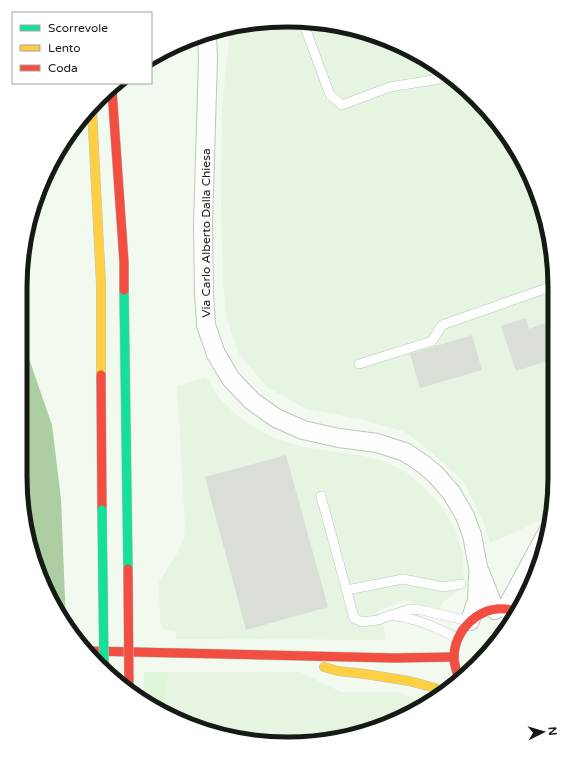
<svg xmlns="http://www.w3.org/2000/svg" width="575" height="764" font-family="'Varela Round',sans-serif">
<rect width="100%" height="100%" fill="#f2faf0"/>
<g fill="#e6f4e2">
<polygon points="287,20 339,25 390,40 436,65 476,98 510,139 541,201 553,253 553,511 552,514 547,518 490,543 483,520 463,481 429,450 405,432 359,419 306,409 267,387 239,354 227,320 223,285 221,208 222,109 230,27 235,25"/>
<polygon points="206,377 212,387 222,401 235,413 252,426 272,437 303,447 359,455 383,461 404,471 421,484 436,500 446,512 456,531 462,551 465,589 459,590 442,603 440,609 403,600 376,612 384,628 386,640 176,639 176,632 165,630 162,627 160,621 159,582 178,552 184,537 185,525 177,386"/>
<polygon points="168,672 300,672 341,692 399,692 426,704 374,730 305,743 235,739 169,716 164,713"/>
</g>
<polygon fill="#e0f5da" points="144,672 168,672 164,713 143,699"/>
<polygon fill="#accea2" points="20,338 26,350 52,425 61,499 66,623 56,610 29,546 28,533 23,470 20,453"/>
<g fill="#d9ded7">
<polygon points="526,318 529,329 553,320 553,359 516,371 501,326"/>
<polygon points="472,335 482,370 420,388 410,354"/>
<polygon points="286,455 328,607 246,630 205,477"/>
</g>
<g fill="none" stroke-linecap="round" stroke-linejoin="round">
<defs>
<g id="lane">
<polyline points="303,22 330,95 342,105 390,87 451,77"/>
<polyline points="359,364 432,341 442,325 553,286"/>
<polyline points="321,496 354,618 362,622 378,620 388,616 410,609 421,610 469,621"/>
<polyline points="347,590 403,579 444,587 461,584"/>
<path d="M394,616C417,618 436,628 458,638"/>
</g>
<g id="street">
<polyline points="207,34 208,58 203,225 204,293 206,325 216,354 231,379 252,401 276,418 303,430 339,438 377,443 405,452 423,464 435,474 451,492 465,516 472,535 478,567 495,610"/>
<polyline points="506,609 549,529"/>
<polyline points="470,621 477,600 478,574"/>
</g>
<polyline id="fast" points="124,290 128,569"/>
<g id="slow">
<polyline points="92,109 101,284 101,375"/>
<polyline points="324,667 338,671 365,674 409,681 435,688 443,693"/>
</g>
<g id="jam">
<polyline points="112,90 124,262 124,290"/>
<polyline points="101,375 102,510"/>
<polyline points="89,651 394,658 454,657"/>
<path d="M459,679C457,672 454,665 454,658C454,631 478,606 506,609C510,609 514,611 518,612"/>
</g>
</defs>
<use href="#lane" stroke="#bec5bd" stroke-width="10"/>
<use href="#street" stroke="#bec5bd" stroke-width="20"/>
<use href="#fast" stroke="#bec5bd" stroke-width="10"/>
<use href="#slow" stroke="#bec5bd" stroke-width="10"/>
<use href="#jam" stroke="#bec5bd" stroke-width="10"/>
<use href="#lane" stroke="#fdfefd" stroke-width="9"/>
<use href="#street" stroke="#fdfefd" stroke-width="18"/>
<use href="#fast" stroke="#16e098" stroke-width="9"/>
<use href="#slow" stroke="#ffcf43" stroke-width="9"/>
<use href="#jam" stroke="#f24e42" stroke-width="9"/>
<defs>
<polyline id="fast-bridge" points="102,510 104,669"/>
<polyline id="jam-bridge" points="128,569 129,690"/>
</defs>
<use href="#fast-bridge" stroke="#bec5bd" stroke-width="10" stroke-linecap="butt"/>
<use href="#jam-bridge" stroke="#bec5bd" stroke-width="10" stroke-linecap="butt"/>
<use href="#fast-bridge" stroke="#16e098" stroke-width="9"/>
<use href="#jam-bridge" stroke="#f24e42" stroke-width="9"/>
</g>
<g text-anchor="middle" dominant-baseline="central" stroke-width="3" stroke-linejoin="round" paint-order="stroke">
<g font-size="12" fill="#151a14" stroke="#fff">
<text transform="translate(206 233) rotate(-90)">Via Carlo Alberto Dalla Chiesa</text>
</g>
</g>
<path d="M0 0H575V764H0ZM287 27H288A260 260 0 0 1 548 287V477A260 260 0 0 1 288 737H287A260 260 0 0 1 27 477V287A260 260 0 0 1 287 27Z" fill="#fff" fill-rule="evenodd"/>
<path fill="none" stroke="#151a14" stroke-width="5" d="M287 27H288A260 260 0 0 1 548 287V477A260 260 0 0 1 288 737H287A260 260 0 0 1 27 477V287A260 260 0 0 1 287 27Z"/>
<rect x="12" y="12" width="140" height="72" fill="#ffffff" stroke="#a1a3a1"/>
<rect x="20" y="25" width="20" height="6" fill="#16e098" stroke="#a1a3a1"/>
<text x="48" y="32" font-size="12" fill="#151a14">Scorrevole</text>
<rect x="20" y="45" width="20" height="6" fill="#ffcf43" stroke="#a1a3a1"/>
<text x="48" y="52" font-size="12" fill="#151a14">Lento</text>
<rect x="20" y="65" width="20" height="6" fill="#f24e42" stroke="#a1a3a1"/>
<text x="48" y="72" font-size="12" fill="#151a14">Coda</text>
<g transform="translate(543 732) rotate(85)" stroke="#ffffff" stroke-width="3" paint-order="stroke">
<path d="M0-3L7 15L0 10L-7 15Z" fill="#151a14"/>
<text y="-6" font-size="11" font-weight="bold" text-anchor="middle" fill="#151a14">N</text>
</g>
</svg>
